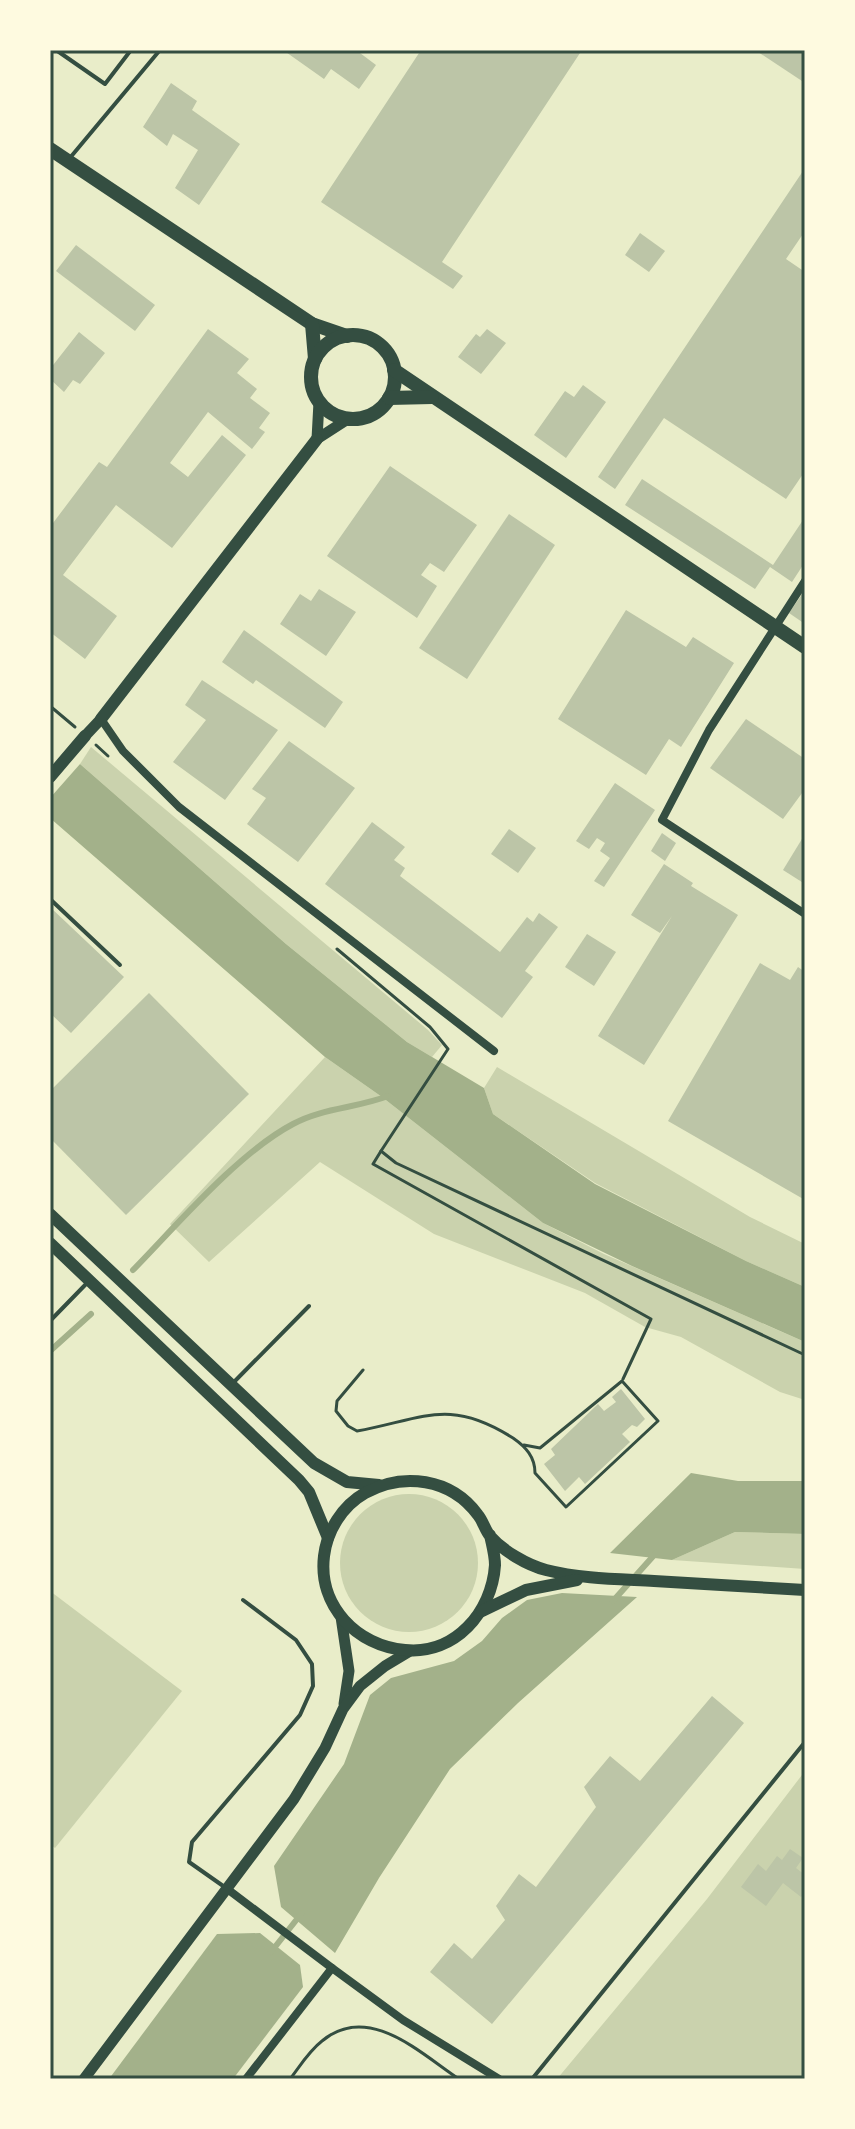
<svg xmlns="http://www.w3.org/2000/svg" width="855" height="2129" font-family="Inter,sans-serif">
<rect width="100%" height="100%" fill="#e9edc9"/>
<g fill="#cad2ad">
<polygon points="91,747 428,1030 442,1045 432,1057 407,1042 286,944 80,764"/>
<polygon points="325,1057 382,1097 543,1223 604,1254 805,1342 805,1400 780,1392 681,1337 645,1327 585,1293 434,1234 320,1162 209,1262 170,1224"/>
<polygon points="497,1067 750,1217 805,1244 805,1287 746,1261 595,1183 493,1114 484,1088"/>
<circle cx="409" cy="1563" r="69"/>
<polygon points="735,1532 805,1534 805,1569 672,1560"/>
<polygon points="50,1591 182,1691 55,1848 50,1844"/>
<polygon points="805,1771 805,2079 557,2079 707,1899"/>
</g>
<g fill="#a3b18a">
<polygon points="80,764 286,944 407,1042 484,1088 493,1114 595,1184 746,1261 805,1287 805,1342 632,1266 543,1223 382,1097 325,1057 50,818 50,798"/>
<polygon points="691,1473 738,1481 805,1481 805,1534 735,1532 672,1560 610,1553"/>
<polygon points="562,1593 637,1597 518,1703 450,1769 379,1878 335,1953 281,1907 274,1866 344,1764 370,1695 391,1678 454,1661 482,1641 502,1618 527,1600"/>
<polygon points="260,1933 300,1965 303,1987 233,2079 109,2079 217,1934"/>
</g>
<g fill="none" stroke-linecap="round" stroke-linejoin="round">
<g stroke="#a3b18a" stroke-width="6">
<path d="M133,1270C177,1225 238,1153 293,1124C322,1108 357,1108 388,1096"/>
<polyline points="50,1351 91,1314"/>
<polyline points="613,1601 656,1553"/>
<polyline points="271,1952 301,1914"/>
</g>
</g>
<g fill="#bcc5a7">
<polygon points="283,50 356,50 376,65 359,89 331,69 324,79"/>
<polygon points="421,50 582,50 442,262 463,276 453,289 321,202"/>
<polygon points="755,50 805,50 805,83"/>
<polygon points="171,83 197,101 192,110 240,144 199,205 175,188 198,150 173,134 167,146 143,127"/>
<polygon points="805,168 805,231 786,259 805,272 805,471 786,499 664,418 615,489 598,477"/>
<polygon points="640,233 665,251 649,272 625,255"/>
<polygon points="76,245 155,305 135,331 56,271"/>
<polygon points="208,329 249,359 237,373 257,389 250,398 270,413 259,428 265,432 252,449 208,412 170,463 188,477 222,435 246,455 172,548 116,505 63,575 117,616 85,659 50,632 50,527 99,462 107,467"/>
<polygon points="487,329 506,343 481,374 458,357 476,334 480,337"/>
<polygon points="79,332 105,353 80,384 73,380 64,392 50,379 50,369"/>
<polygon points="583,385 606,402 566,458 534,435 565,391 574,397"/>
<polygon points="390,466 477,525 444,572 430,563 421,575 437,586 417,618 327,556"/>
<polygon points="642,479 773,565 805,517 805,562 792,582 770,567 755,589 625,505"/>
<polygon points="509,514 555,545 467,679 419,648"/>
<polygon points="319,589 356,612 326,656 280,624 300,594 311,601"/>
<polygon points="805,590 805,624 789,613"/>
<polygon points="626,610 686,647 693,637 734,663 681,747 669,739 646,775 558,719"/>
<polygon points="244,630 343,702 325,728 256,680 253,684 222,662"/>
<polygon points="202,680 278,730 225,800 173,762 206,720 185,705"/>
<polygon points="746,719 805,759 805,789 783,819 710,768"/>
<polygon points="289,741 355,788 298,862 247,824 266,798 252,789"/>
<polygon points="615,783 655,810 604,887 594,881 610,858 600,851 605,843 597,838 589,849 576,841"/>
<polygon points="372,822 405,847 394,860 405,868 400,876 500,952 527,917 533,922 539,913 558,927 525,971 533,977 502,1018 325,884"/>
<polygon points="509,829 536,848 518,873 491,854"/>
<polygon points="662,833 676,843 665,861 651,851"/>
<polygon points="805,834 805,884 783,870"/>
<polygon points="664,864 693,883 691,886 738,915 644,1065 598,1036 672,916 660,933 631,915"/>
<polygon points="50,907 124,977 71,1033 50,1013"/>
<polygon points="587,934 616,952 594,986 565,967"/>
<polygon points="760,963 790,980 798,967 805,972 805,1200 668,1121"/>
<polygon points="149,993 249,1094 126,1215 50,1138 50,1091"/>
<polygon points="621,1389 645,1419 637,1427 632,1425 622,1434 630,1442 585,1484 579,1477 565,1491 544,1464 555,1455 551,1449 598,1404 604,1411 616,1402 612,1397"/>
<polygon points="712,1696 744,1723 492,2024 430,1972 454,1943 472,1959 505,1920 496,1906 519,1874 536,1887 596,1807 584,1787 610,1756 640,1781"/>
<polygon points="790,1849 803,1858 796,1868 805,1875 805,1892 801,1897 783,1883 766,1906 741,1887 758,1864 766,1871 777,1856 782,1860"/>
</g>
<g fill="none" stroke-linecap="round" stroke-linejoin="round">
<g stroke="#344e41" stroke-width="3">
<polyline points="50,706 75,727"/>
<polyline points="96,745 108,756"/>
<polyline points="337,949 430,1027 448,1049 381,1151 396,1163 805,1355"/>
<polyline points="381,1151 373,1164 651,1319 623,1379"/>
<path d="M363,1370L337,1401L336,1411L348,1426L357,1431C423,1419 449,1397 513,1438C526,1447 535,1457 535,1473L566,1507L658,1421L622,1381L540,1448L524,1445"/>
<path d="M290,2079C300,2066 309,2051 322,2041C368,2002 420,2053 459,2079"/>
</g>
<g stroke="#344e41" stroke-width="4">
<polyline points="56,50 105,84 131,50"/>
<polyline points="69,159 160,50"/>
<polyline points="50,899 120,965"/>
<polyline points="50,1031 51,1032"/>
<polyline points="50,1321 87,1283"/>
<polyline points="233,1383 309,1306"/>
<polyline points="226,1888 189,1862 192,1842 300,1715 313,1686 312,1664 296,1640 243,1600"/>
<polyline points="532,2079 805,1742"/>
</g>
<g stroke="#344e41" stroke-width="8">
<polyline points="805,581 709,730 662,820 805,914"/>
<polyline points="101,719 123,751 179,807 494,1051"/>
<polyline points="226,1888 332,1968"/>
<polyline points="246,2079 332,1968 403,2020 499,2079"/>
</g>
<g stroke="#344e41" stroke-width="11">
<polyline points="317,439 319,402"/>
<polyline points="317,439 348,419"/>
<polyline points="85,736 101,719"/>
<polyline points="341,1617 349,1671 344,1704"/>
<polyline points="84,2079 294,1799 325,1748 343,1709 360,1686 385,1666 410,1651"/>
</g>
<g stroke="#344e41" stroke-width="12">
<polyline points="101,719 317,439"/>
<polyline points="50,777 85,736"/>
<polyline points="50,1214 314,1463 347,1482 379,1485"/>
<polyline points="50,1243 299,1480 309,1492 328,1538"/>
<path d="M490,1535C492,1545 495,1555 495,1565C492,1612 455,1655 405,1650C357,1646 318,1606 324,1556C327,1531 342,1506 365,1493C403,1472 451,1478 478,1515C483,1521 485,1530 490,1536C503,1551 527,1565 546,1570C582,1579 618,1579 654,1581C704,1584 755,1587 805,1590"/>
<polyline points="482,1611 526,1590 577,1580"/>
</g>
<g stroke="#344e41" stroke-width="14">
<polyline points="50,149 312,324 347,336"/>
<polyline points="312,324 315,359"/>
<circle cx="353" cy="377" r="42"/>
<polyline points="394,370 805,647"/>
<polyline points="389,398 432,397"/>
</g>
</g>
<rect width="855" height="2129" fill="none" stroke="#fefae0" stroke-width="104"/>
<rect x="52" y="52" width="751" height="2025" fill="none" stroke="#344e41" stroke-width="3"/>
</svg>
